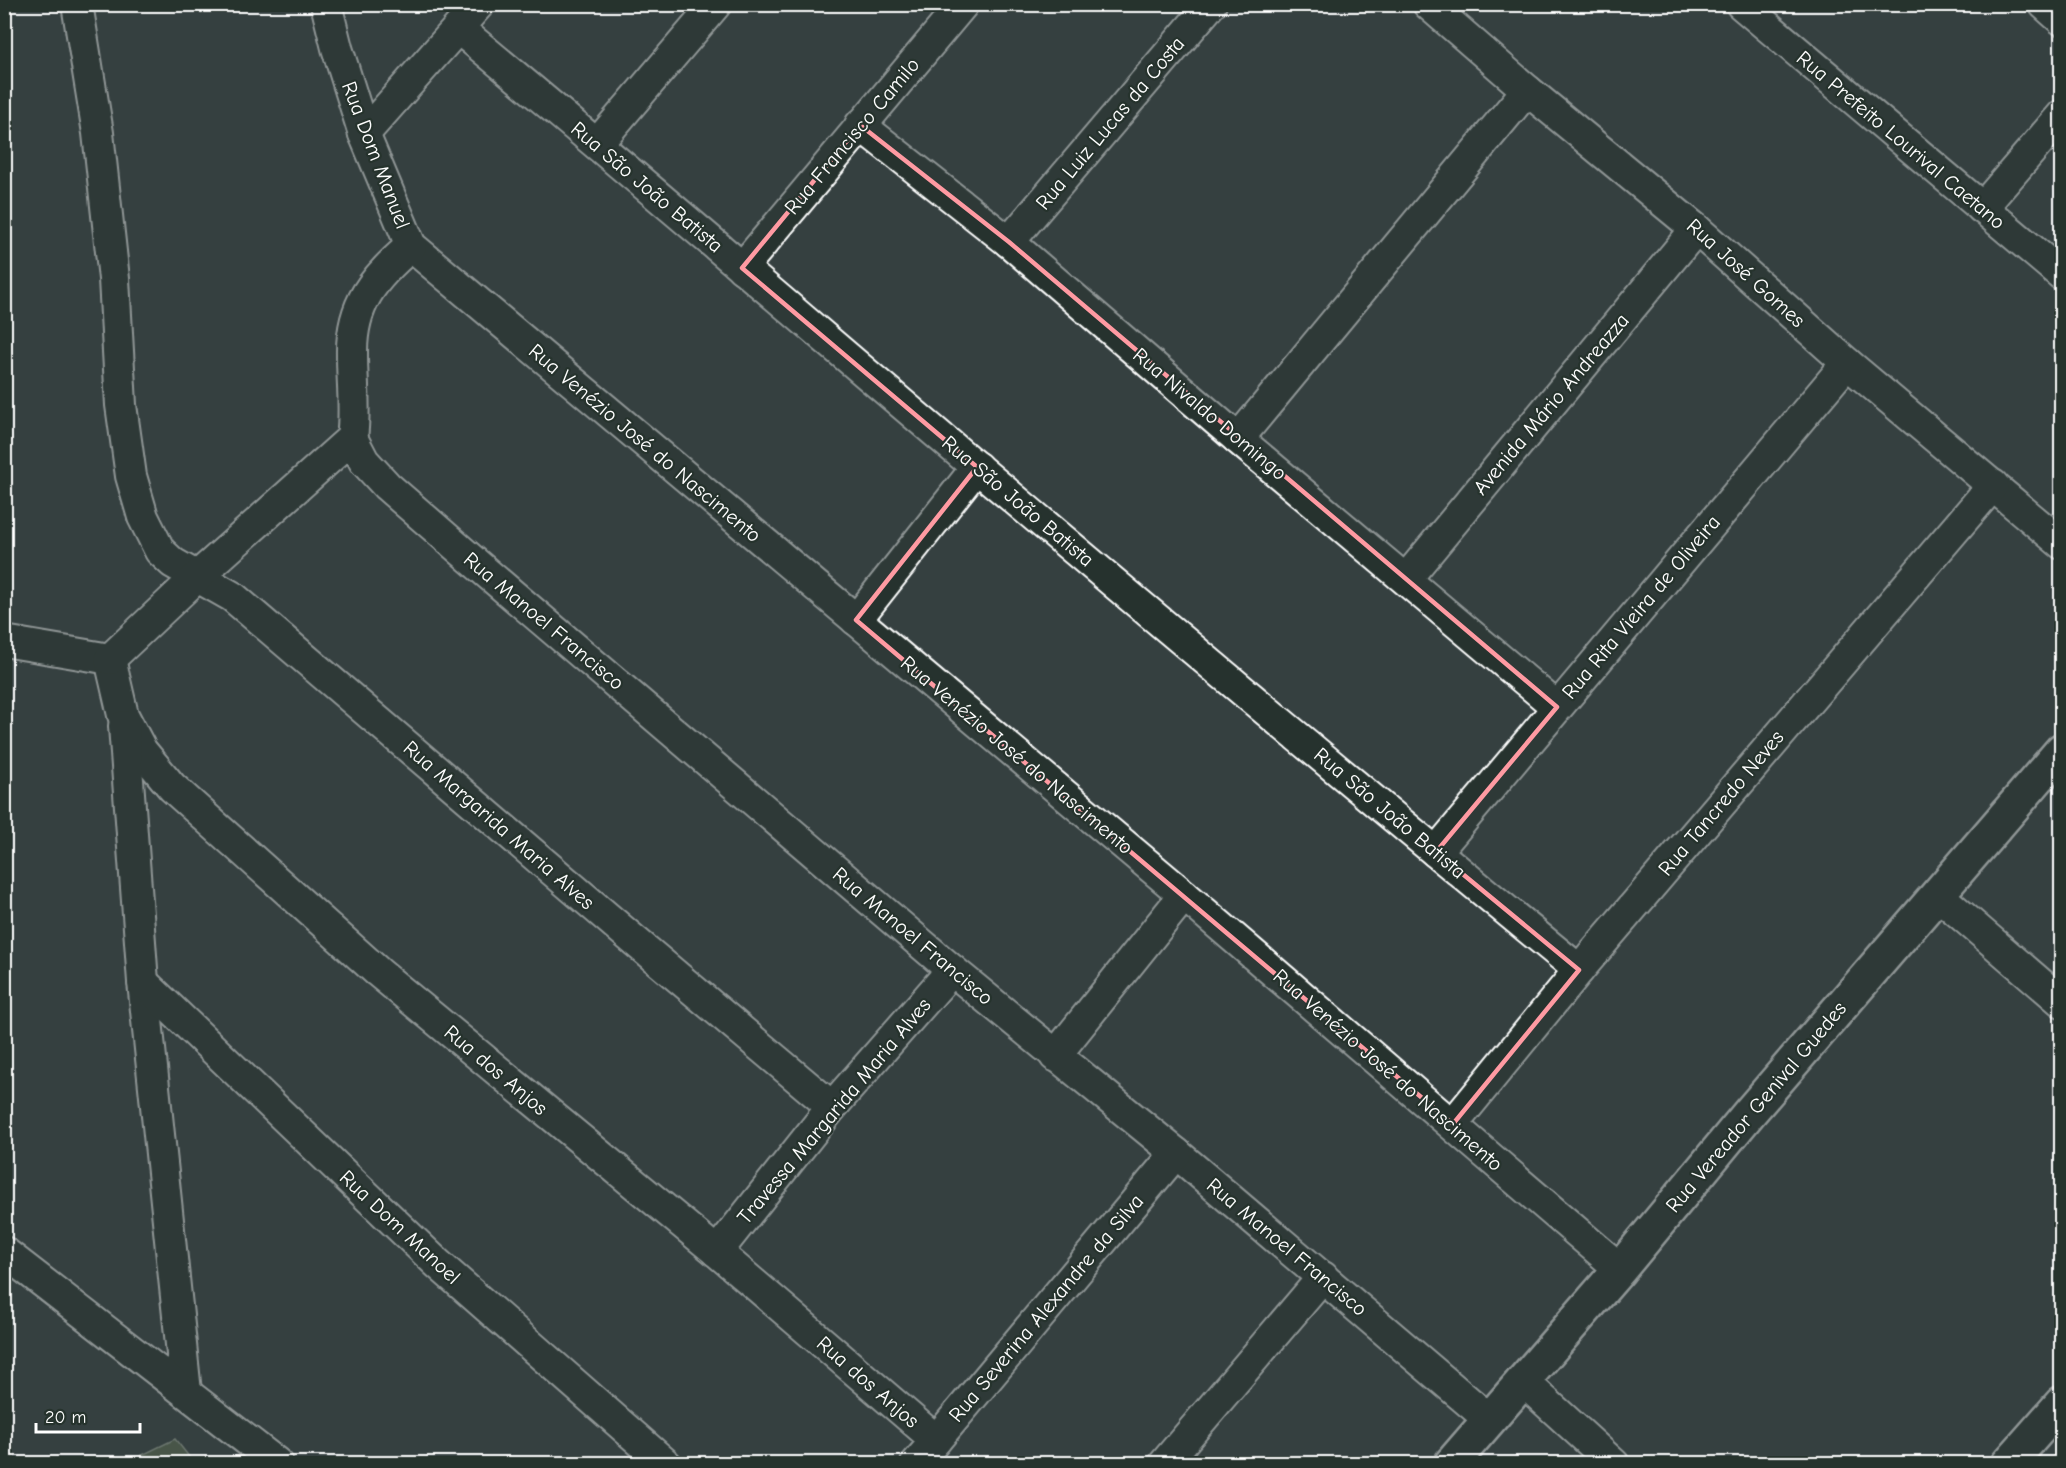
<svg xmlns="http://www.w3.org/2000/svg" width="2066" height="1468" font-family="'Comic Neue',sans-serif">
<rect width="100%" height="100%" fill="#354040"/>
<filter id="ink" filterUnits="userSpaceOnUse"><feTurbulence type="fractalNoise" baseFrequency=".0167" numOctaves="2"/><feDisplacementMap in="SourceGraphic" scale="12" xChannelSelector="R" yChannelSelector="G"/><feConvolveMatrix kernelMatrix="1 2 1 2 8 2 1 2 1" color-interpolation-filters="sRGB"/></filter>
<g filter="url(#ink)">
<polygon fill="#5e6f52" stroke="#aeb7a8" stroke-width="1.5" points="175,1439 194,1463 138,1463 136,1458"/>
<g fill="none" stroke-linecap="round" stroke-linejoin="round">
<defs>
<g id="minor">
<polyline points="77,4 98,133 114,279 121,405 131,476 143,517 160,551 173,563 233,597 629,936 832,1107"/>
<polyline points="326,4 337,48 364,134 411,246 1184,895 1620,1269"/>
<polyline points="1428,4 1527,90 1696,229 1847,363 2062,544"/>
<polyline points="1741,4 2062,275"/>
<polyline points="2044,4 2062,20"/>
<path d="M459,29C633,173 803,320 975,466C1176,635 1376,804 1579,970"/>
<polyline points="860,125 1009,242 1238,439 1557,707"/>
<polyline points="364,134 479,4"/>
<polyline points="597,144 716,4"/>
<polyline points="1982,208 2062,115"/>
<polyline points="1009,242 1211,4"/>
<polyline points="742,268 963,4"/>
<polyline points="352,438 364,461 387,486 487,573 952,970 1176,1153 1490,1420"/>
<polyline points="1238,439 1527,90"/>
<polyline points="1406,579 1696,229"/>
<polyline points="856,620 977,467"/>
<polyline points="4,641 110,659"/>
<polyline points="110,659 123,715 142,751 172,787 378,972 717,1252 936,1440"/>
<path d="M110,659L198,576L352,438C356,410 352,384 352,355C351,305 373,278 411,246"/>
<polyline points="124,726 143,982 186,1392"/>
<polyline points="1436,852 1847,363"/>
<polyline points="1937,894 2062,1002"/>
<polyline points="143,982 438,1264 666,1464"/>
<polyline points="1055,1056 1184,895"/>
<polyline points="1453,1124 1579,970 1993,485"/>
<polyline points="4,1252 278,1464"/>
<polyline points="717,1252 832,1107 952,970"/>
<polyline points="1523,1381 1614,1464"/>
<polyline points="916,1464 1176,1153"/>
<polyline points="1164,1464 1323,1277"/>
</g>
<g id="tertiary">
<polyline points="1451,1464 1620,1269 1750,1112 2062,750"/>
<polyline points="2008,1464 2062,1403"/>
</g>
</defs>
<use href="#minor" stroke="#fff" stroke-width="34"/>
<use href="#tertiary" stroke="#fff" stroke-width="38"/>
<use href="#minor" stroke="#26332d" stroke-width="30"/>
<use href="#tertiary" stroke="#26332d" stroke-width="33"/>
</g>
</g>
<path d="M0 0H2066V1468H0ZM860,125L1009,242L1557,707L1436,852L1579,970L1453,1124L856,620L977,467L742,268Z" fill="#354040" fill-opacity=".55" fill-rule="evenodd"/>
<path fill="none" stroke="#ff9aa2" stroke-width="4.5" stroke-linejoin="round" d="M860,125L1009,242L1557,707L1436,852L1579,970L1453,1124L856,620L977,467L742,268Z"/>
<g text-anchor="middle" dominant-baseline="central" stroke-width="4.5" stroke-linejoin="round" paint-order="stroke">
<g font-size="21" fill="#fff" stroke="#26332d">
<text transform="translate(1110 123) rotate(-50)">Rua Luiz Lucas da Costa</text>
<text transform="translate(852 136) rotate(-50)">Rua Francisco Camilo</text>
<text transform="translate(1901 140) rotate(40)">Rua Prefeito Lourival Caetano</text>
<text transform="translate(376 155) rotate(69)">Rua Dom Manuel</text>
<text transform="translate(647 187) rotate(40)">Rua São João Batista</text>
<text transform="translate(1746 273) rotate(42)">Rua José Gomes</text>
<text transform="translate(1551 404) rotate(-50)">Avenida Mário Andreazza</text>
<text transform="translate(1210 414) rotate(40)">Rua Nivaldo Domingo</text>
<text transform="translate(645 443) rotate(40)">Rua Venézio José do Nascimento</text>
<text transform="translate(1018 501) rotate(40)">Rua São João Batista</text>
<text transform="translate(1641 607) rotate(-50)">Rua Rita Vieira de Oliveira</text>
<text transform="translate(544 621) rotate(40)">Rua Manoel Francisco</text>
<text transform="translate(1017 755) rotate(40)">Rua Venézio José do Nascimento</text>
<text transform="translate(1721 803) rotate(-50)">Rua Tancredo Neves</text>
<text transform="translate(1390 813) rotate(40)">Rua São João Batista</text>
<text transform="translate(499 825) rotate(41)">Rua Margarida Maria Alves</text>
<text transform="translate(913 936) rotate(40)">Rua Manoel Francisco</text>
<text transform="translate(496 1070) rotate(40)">Rua dos Anjos</text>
<text transform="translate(1388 1070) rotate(41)">Rua Venézio José do Nascimento</text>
<text transform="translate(1756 1107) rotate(-50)">Rua Vereador Genival Guedes</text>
<text transform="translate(834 1111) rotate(-50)">Travessa Margarida Maria Alves</text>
<text transform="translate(400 1227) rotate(43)">Rua Dom Manoel</text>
<text transform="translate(1287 1247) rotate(40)">Rua Manoel Francisco</text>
<text transform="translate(1046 1308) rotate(-50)">Rua Severina Alexandre da Silva</text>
<text transform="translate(868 1382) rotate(41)">Rua dos Anjos</text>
</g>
</g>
<rect width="2066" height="1468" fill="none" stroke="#26332d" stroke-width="24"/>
<rect x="12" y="12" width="2042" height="1444" fill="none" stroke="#fff" stroke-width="2" filter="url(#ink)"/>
<path d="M36 1423v9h104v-9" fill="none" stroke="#ffffff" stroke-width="3"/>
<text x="45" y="1423" font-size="18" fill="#ffffff" stroke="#26332d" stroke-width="4.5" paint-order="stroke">20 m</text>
</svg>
